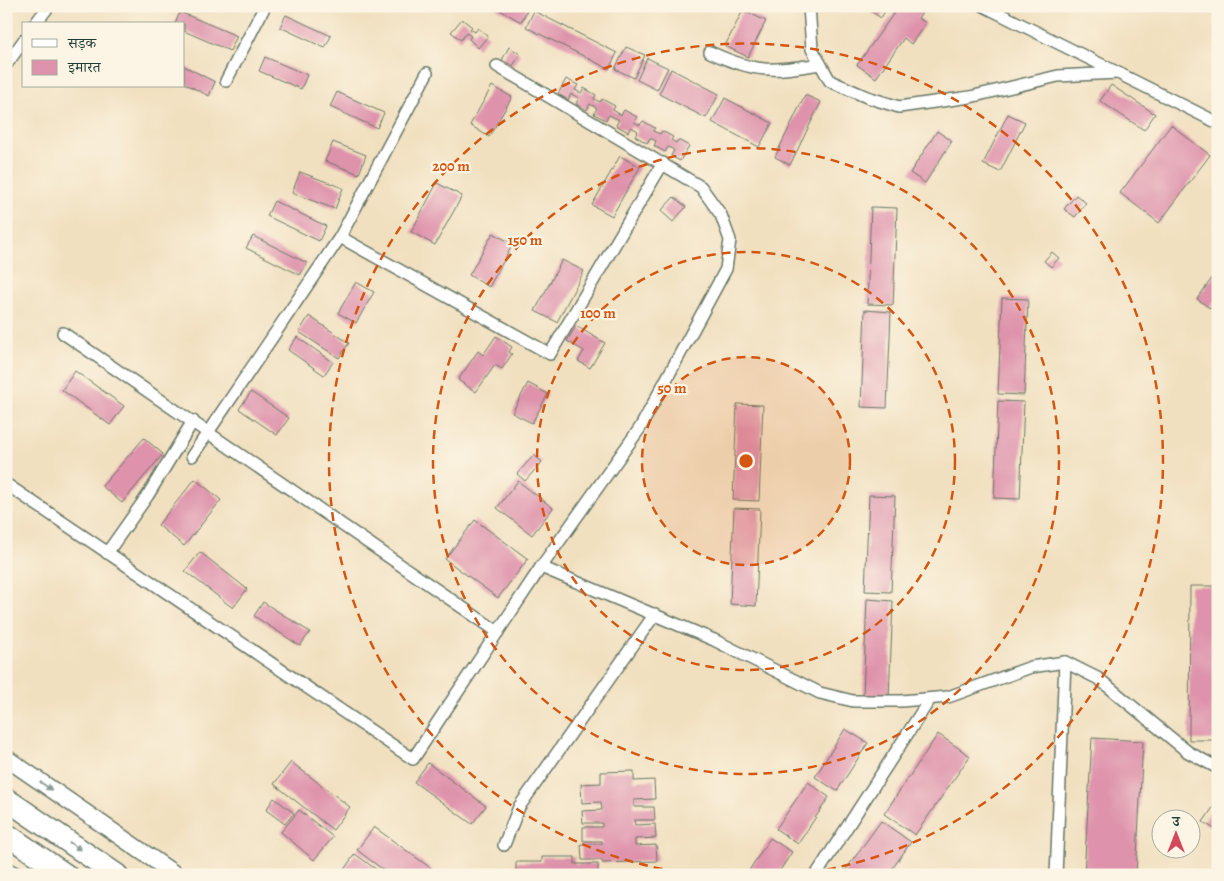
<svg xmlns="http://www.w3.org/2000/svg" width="1224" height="881" font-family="Alegreya,'Noto Serif Devanagari',serif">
<rect width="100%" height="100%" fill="#fcf5e5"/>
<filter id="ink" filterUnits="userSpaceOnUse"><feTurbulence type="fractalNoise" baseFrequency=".02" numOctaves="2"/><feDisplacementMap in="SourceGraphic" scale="10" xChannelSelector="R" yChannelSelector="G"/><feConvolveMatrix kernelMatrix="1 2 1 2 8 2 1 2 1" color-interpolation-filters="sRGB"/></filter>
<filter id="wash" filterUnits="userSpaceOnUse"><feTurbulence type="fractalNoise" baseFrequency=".0096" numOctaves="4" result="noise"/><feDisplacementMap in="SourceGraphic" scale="20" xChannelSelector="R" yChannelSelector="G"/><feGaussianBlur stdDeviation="1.12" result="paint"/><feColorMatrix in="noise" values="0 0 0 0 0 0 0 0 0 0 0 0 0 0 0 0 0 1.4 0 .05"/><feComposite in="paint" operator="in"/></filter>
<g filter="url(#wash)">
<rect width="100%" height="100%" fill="#f1e0c0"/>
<g id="blocks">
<g fill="#de92ab">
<polygon points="493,6 522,6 528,9 521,22"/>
<polygon points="863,6 888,6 881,18"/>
<polygon points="899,6 920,6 925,9 918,18 926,23 911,44 904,38 876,78 857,65"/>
<polygon points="743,10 766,21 748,57 725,46"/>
<polygon points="534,11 617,53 609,69 526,27"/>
<polygon points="180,12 237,36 230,51 184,31 184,24 175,24"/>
<polygon points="286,15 331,36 325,48 280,27"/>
<polygon points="462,19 472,27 470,29 475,32 478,28 488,36 478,48 469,39 471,36 466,33 461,40 451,32"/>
<polygon points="509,47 520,54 513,66 502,60"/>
<polygon points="626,47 645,55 634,78 615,69"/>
<polygon points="265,57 307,75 301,89 259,71"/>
<polygon points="647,58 668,68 657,90 637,80"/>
<polygon points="184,66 215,82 209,96 184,83"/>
<polygon points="671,69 719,94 706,118 659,94"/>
<polygon points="566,79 578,85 575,90 581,93 584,88 596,95 594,99 600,102 602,99 615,106 613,110 621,115 624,110 637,117 634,122 640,125 643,121 655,128 653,131 660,134 662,131 673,137 671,140 676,143 678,140 689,146 680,161 671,156 674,150 668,147 665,152 654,146 656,141 650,138 647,143 635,136 638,131 631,127 628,132 616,125 619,120 609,115 606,120 594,114 597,108 590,104 587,110 576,104 579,98 571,94 568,100 558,94"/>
<polygon points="1111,85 1155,114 1144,130 1100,101"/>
<polygon points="492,86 512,97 489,137 470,125"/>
<polygon points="337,92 384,113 377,128 330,107"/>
<polygon points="805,95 821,102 790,165 775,157"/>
<polygon points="725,98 772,123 759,147 712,122"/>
<polygon points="1008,114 1025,122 1000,172 983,164"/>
<polygon points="1171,125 1210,155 1159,223 1120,193"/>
<polygon points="937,131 952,141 925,183 910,173"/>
<polygon points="333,142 366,155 359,174 325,161"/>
<polygon points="620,156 640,167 612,216 592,205"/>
<polygon points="300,172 343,188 335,209 292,193"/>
<polygon points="437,183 462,196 435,245 411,232"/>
<polygon points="1076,195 1086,203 1075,217 1064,209"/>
<polygon points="674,197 686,207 673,222 661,211"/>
<polygon points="274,201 326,226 319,241 267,216"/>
<polygon points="871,207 897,208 893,305 867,304"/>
<polygon points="493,233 513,244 489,287 469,275"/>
<polygon points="253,236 307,263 300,275 246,248"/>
<polygon points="1052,252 1059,258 1051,267 1044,261"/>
<polygon points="562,260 584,271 557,322 535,311"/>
<polygon points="1218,270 1218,297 1210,308 1197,299"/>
<polygon points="356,282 374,292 356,323 338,313"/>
<polygon points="1002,298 1028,299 1024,395 998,394"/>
<polygon points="865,310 891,312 887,408 861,407"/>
<polygon points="309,316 349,343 339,358 299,332"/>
<polygon points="576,326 605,343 590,368 578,361 584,351 567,341"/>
<polygon points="496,336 512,347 509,352 512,354 502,369 495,365 476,392 458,380 478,351 483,355"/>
<polygon points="297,337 333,362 324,375 288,350"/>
<polygon points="75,371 124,406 110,425 62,390"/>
<polygon points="528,383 548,394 532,423 512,413"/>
<polygon points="251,392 289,418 277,435 239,409"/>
<polygon points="998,401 1024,402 1020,499 994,498"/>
<polygon points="737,404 763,405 759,501 733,500"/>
<polygon points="144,438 163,454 122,503 102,486"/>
<polygon points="534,455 542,462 525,481 517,474"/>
<polygon points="195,479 221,500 184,546 158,525"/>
<polygon points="518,481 553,508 532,535 497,508"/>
<polygon points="869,495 895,496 891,592 865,591"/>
<polygon points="734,508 760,509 756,606 730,604"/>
<polygon points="475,520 528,559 498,598 445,559"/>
<polygon points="200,552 247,589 233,608 185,571"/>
<polygon points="1190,586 1218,586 1218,740 1189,740"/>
<polygon points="867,599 893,601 889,697 863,696"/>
<polygon points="263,602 310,632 300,646 254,616"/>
<polygon points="845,729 868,743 837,791 815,777"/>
<polygon points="938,734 970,756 915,835 884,814"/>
<polygon points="1092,738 1143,741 1136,875 1084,875"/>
<polygon points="291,762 350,807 333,830 274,784"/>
<polygon points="428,763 486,806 472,824 414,782"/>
<polygon points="634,771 634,781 654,780 655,799 634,800 634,807 654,807 655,820 634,820 635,825 655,824 656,838 635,839 635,846 656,845 657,861 602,863 602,860 582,860 581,844 602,844 602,841 583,841 583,827 602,827 602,823 583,823 582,811 602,810 601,802 582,803 581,784 601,783 601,772"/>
<polygon points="808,782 829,797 798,844 776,829"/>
<polygon points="274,798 294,813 285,824 266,810"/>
<polygon points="1214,806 1218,808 1218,831 1203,822"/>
<polygon points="299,810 333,837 314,860 281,832"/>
<polygon points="881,821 911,842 888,875 842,875"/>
<polygon points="374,827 432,869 428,875 390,875 357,850"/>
<polygon points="770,838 792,852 777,875 746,875"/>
<polygon points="355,854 384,875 340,875"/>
<polygon points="542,857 575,857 575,864 598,864 598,875 516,875 516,862 542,862"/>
</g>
</g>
</g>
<g filter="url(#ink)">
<use href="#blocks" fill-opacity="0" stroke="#687665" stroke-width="1"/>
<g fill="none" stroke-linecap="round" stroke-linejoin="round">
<defs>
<g id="street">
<polyline points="809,6 812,49 830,81 867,97 899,107 970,97 1058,76 1117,73"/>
<polyline points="984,6 1218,123"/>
<polyline points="35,24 49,6"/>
<path d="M710,52C755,73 772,72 820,64"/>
<polyline points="6,65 24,40"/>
<polyline points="226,81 265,6"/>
<polyline points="340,237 550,354 663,163"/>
<polyline points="63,333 498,632"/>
<polyline points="192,456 340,237 427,73"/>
<polyline points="6,484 413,759 541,567 640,428 726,269 730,240 721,215 701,187 497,66"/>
<polyline points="107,553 148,495 193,421"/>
<polyline points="541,567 714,640 820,693 853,701 901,701 948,697 1031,667 1065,662 1099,679 1188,752 1218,768"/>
<polyline points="504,845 519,807 655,614"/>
<polyline points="816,875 930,699"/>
<polyline points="1056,875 1065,662"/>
</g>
<g id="secondary">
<polyline points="6,758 176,875"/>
<polyline points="6,870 14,875"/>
</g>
<g id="highway">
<polyline points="6,799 117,875"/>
<polyline points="6,834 66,875"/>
</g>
</defs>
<use href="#street" stroke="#687665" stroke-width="14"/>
<use href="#secondary" stroke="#687665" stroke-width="19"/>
<use href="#highway" stroke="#687665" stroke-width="24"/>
<use href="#street" stroke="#fff" stroke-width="11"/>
<use href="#secondary" stroke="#fff" stroke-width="16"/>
<use href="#highway" stroke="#fff" stroke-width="21"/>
</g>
<defs><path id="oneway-solid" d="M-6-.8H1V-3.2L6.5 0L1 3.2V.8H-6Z" transform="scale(1.25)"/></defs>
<g fill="#8f9e9a">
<use href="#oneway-solid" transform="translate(46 786) rotate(35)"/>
<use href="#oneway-solid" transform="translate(75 846) rotate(34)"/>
</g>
</g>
<circle cx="746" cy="461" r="104" fill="#d45610" fill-opacity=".12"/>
<g fill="none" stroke="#d45610" stroke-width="2.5" stroke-dasharray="9 6">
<circle cx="746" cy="461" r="104"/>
<circle cx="746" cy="461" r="209"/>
<circle cx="746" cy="461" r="313"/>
<path d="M692 874A417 417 0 1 1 800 874"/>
</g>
<circle cx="746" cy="461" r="8" fill="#d45610" stroke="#fcf5e5" stroke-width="2.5"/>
<g font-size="15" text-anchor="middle" font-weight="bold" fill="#d45610" stroke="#fcf5e5" stroke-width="4.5" stroke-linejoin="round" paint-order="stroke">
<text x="451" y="171">200 m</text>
<text x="525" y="245">150 m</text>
<text x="598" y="318">100 m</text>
<text x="672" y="393">50 m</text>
</g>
<rect width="1224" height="881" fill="none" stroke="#fcf5e5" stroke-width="25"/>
<rect x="22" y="22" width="162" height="65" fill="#fcf5e5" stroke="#a4ab9e"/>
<rect x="32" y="39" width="25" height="8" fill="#ffffff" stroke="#a4ab9e"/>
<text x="68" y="48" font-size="15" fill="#1f3d34">सड़क</text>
<rect x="32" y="60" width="25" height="15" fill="#de92ab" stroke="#a4ab9e"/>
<text x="68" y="72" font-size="15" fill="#1f3d34">इमारत</text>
<g transform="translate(1176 834)"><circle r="24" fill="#fcf5e5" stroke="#a4ab9e"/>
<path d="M0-4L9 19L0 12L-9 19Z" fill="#d1495b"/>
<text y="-8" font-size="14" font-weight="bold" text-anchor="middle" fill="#1f3d34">उ</text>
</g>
</svg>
